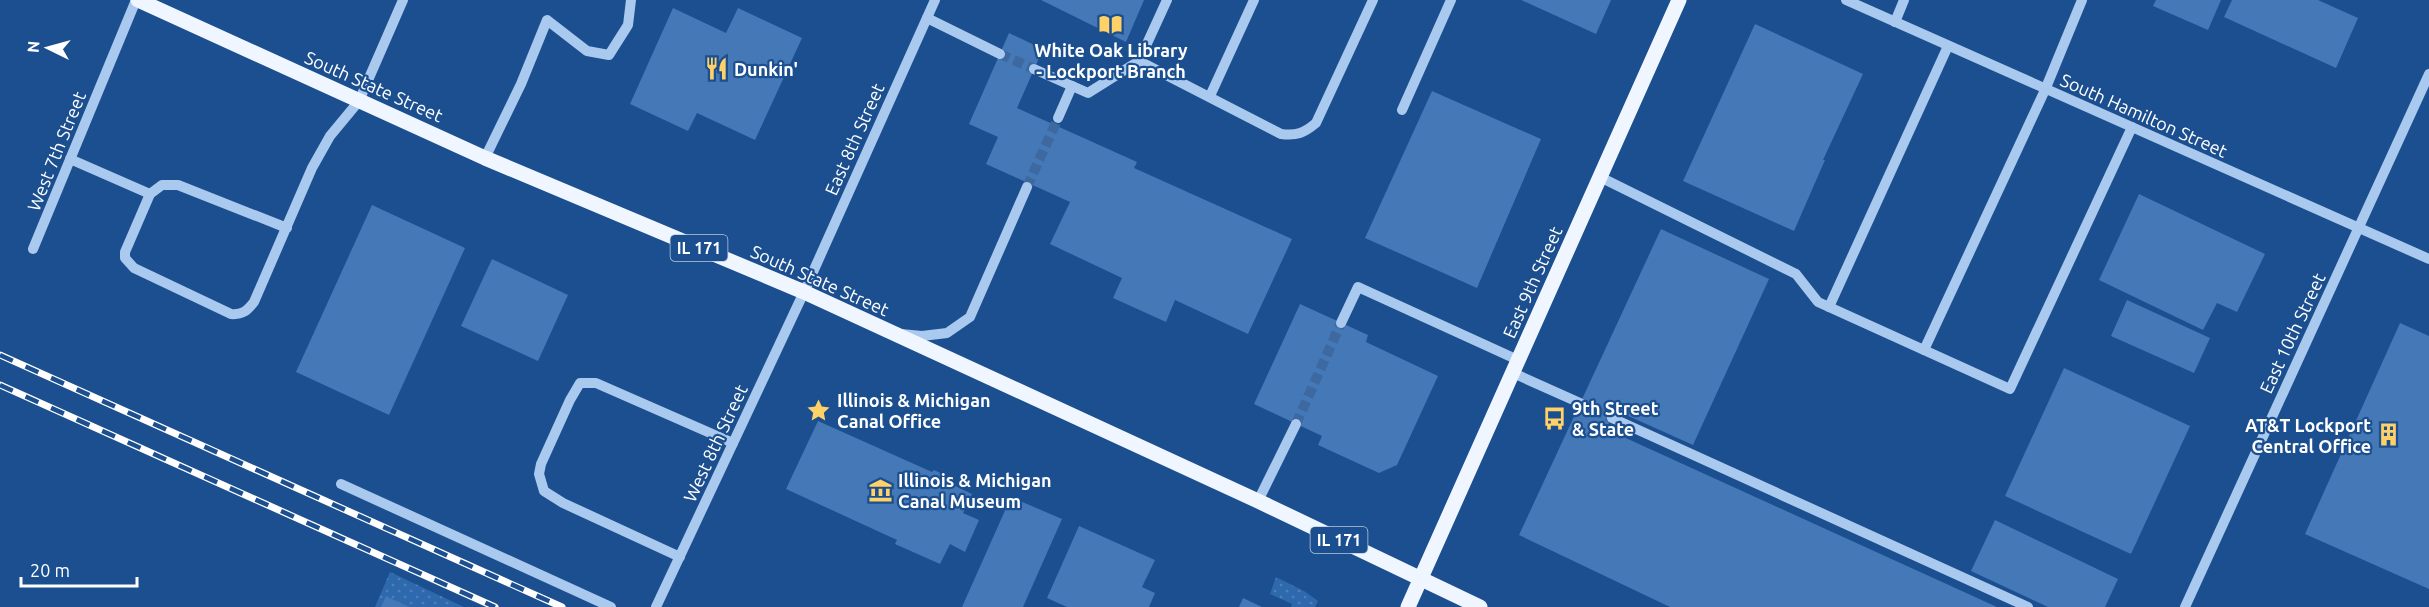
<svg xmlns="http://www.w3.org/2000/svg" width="2429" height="607" font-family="Ubuntu,sans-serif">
<defs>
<pattern id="green-dots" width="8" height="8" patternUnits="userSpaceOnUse" patternTransform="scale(1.5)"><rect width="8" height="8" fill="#2e69ad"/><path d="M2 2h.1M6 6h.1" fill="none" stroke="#4d80b9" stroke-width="1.8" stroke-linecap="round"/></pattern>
</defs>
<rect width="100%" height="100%" fill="#1b4f8f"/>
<g fill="url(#green-dots)">
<polygon points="390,572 464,607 375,607"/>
<polygon points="1276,577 1304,591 1318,601 1315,607 1291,607 1292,604 1270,594"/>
</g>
<g fill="#4478b7">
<polygon points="1041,0 1144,0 1126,42"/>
<polygon points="1521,0 1611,0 1596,34"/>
<polygon points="2156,0 2221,0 2208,30 2153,6"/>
<polygon points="2232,0 2318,0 2358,18 2336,68 2224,17"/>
<polygon points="673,8 726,33 738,8 802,38 755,140 697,113 688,131 630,104"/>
<polygon points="1755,24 1863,74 1823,160 1825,160 1794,231 1683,181"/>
<polygon points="1009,33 1043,49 1017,108 1137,162 1134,168 1292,239 1248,334 1175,300 1166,322 1113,298 1122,278 1050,244 1070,202 986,164 998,137 969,124"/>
<polygon points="1432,91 1541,139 1477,288 1365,238"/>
<polygon points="2139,194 2265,254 2237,312 2217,303 2203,330 2099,280"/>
<polygon points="372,205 465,248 389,415 296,372"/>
<polygon points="1661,229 1769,279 1693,445 1615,410 1606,429 1997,607 1670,607 1519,535"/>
<polygon points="492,259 568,295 538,361 461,326"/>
<polygon points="2127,300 2210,338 2194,373 2111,336"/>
<polygon points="1300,304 1368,335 1366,342 1438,376 1397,465 1379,473 1318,445 1322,436 1254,404"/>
<polygon points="2400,323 2429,336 2429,589 2305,534"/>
<polygon points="2064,368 2190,426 2131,554 2005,496"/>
<polygon points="818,421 932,472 934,470 949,477 947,482 972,494 963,513 979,520 965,552 950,544 940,564 895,544 897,540 786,489"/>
<polygon points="1011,497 1062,519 1023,607 962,607"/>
<polygon points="1995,520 2118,579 2105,607 2048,607 1971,571"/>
<polygon points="1079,526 1155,560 1142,587 1155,593 1149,607 1067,607 1047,598"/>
<polygon points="386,596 409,607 381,607"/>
<polygon points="1243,598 1262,607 1239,607"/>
</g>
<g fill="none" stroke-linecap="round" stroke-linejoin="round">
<g stroke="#3d69a0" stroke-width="10" stroke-dasharray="10 5" stroke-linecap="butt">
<polyline points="1000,54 1034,69"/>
<polyline points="1027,187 1058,118"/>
<polyline points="1580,403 1612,418"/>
<polyline points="1296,424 1341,323"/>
</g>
<g stroke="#a9c9ee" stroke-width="10">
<polyline points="1846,0 2429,259"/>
<polyline points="927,18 1000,54"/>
<polyline points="1895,22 1904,0"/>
<path d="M1139,61L1281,134C1297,136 1304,133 1316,123L1373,0"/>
<polyline points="1034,69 1088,93 1139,61 1167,0"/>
<polyline points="1210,96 1254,0"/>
<polyline points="1402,110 1451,0"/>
<polyline points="1058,118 1072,86"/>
<polyline points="485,158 521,84 547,20 587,51 609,55 628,25 631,0"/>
<polyline points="70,159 150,194"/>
<polyline points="1600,177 1796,274 1818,302 2010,389 2132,127"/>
<path d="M287,228L178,185H162L150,194L125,252V258L134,268L231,314C242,315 247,311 254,302L312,168L330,136L359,101L403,0"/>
<polyline points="33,249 136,0"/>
<polyline points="1829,307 1948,46"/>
<polyline points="1341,323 1358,287 1518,360"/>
<polyline points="901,334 922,336 947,333 970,317 1027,187"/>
<polyline points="1924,350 2045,90 2082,0"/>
<polyline points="1513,373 1580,403"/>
<polyline points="1612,418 2028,607"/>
<polyline points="341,484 611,607"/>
<polyline points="1258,501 1296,424"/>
<polyline points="680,557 563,503 544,491 539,474 541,464 570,400 580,383 596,383 733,443"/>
<polyline points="656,607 804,292 935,0"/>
<polyline points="2185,607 2429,74"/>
</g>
<g stroke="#f0f6ff" stroke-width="15">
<polyline points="138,0 485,158 804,292 1258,501 1480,607"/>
<polyline points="1408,607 1679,0"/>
</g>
<defs>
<g id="rail">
<polyline points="0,355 562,607"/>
<polyline points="0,385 495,607"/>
</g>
</defs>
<use href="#rail" stroke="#fff" stroke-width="7"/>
<use href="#rail" stroke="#1b4f8f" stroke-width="4.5" stroke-dasharray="14" stroke-linecap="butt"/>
</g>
<defs>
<symbol id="library-bare" viewBox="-9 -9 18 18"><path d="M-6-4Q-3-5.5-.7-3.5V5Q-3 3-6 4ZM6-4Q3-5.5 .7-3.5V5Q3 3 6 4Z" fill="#ffd166" stroke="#1b4f8f" stroke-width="2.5" paint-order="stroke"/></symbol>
<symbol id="restaurant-bare" viewBox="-9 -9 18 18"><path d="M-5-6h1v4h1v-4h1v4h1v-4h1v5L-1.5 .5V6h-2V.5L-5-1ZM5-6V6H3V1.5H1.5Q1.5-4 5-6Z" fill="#ffd166" stroke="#1b4f8f" stroke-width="2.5" paint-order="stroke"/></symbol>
<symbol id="sight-bare" viewBox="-9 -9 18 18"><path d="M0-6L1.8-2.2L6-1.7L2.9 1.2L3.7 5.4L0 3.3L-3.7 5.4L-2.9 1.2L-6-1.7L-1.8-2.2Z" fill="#ffd166" stroke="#1b4f8f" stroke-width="2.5" paint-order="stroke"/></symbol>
<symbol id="bus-bare" viewBox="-9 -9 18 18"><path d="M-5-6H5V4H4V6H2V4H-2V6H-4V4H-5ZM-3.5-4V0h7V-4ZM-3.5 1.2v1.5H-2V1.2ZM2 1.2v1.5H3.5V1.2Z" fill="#ffd166" stroke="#1b4f8f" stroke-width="2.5" paint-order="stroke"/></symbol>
<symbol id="building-bare" viewBox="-9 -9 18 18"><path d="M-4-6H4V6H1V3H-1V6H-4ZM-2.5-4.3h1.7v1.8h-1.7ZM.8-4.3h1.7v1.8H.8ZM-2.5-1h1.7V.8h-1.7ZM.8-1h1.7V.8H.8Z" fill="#ffd166" stroke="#1b4f8f" stroke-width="2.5" paint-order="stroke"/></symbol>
<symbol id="museum-bare" viewBox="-9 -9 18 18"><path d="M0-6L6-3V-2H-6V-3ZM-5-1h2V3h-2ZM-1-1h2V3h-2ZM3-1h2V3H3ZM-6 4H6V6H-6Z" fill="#ffd166" stroke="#1b4f8f" stroke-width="2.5" paint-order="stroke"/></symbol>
</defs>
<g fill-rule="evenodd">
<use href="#library-bare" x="1094" y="8" width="33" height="33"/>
<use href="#restaurant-bare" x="700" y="52" width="33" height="33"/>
<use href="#sight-bare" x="802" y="394" width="33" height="33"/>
<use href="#bus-bare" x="1538" y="402" width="33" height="33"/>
<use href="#building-bare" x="2372" y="418" width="33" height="33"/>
<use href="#museum-bare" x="864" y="474" width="33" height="33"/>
</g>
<g text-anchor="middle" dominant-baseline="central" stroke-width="4.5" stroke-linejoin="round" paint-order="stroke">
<g fill="#1b4f8f" stroke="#bbcadd" stroke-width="1.5">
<rect x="670.5" y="235" width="57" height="26" rx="4.5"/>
<rect x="1310.5" y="527" width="57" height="26" rx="4.5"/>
</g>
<g font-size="16" font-weight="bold" fill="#fff">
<text x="699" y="248">IL 171</text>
<text x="1339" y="540">IL 171</text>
</g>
<g font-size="18" font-weight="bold" fill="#fff" stroke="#1b4f8f" text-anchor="start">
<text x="1111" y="50" text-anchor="middle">White Oak Library<tspan x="1111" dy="21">- Lockport Branch</tspan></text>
<text x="734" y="69">Dunkin'</text>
<text x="837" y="400">Illinois &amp; Michigan<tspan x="837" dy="21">Canal Office</tspan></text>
<text x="1572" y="408">9th Street<tspan x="1572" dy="21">&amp; State</tspan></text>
<text x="2371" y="425" text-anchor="end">AT&amp;T Lockport<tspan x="2371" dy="21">Central Office</tspan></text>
<text x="898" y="480">Illinois &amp; Michigan<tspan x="898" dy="21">Canal Museum</tspan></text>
</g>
<g font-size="18" fill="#fff" stroke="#1b4f8f">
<text transform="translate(374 86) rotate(24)">South State Street</text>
<text transform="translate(2144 115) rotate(24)">South Hamilton Street</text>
<text transform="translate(854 139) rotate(-66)">East 8th Street</text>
<text transform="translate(56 151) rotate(-68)">West 7th Street</text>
<text transform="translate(820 280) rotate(24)">South State Street</text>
<text transform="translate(1532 282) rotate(-66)">East 9th Street</text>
<text transform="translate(2292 333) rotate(-65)">East 10th Street</text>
<text transform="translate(715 443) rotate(-65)">West 8th Street</text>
</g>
</g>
<g transform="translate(48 48) rotate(275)" stroke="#1b4f8f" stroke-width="4.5" paint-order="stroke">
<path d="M0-4.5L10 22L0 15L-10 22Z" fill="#ffffff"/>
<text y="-9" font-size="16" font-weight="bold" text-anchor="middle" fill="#ffffff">N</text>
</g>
<path d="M21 577v9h116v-9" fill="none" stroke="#ffffff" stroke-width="3"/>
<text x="30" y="577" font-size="18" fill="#ffffff" stroke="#1b4f8f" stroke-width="4.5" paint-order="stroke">20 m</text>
</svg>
